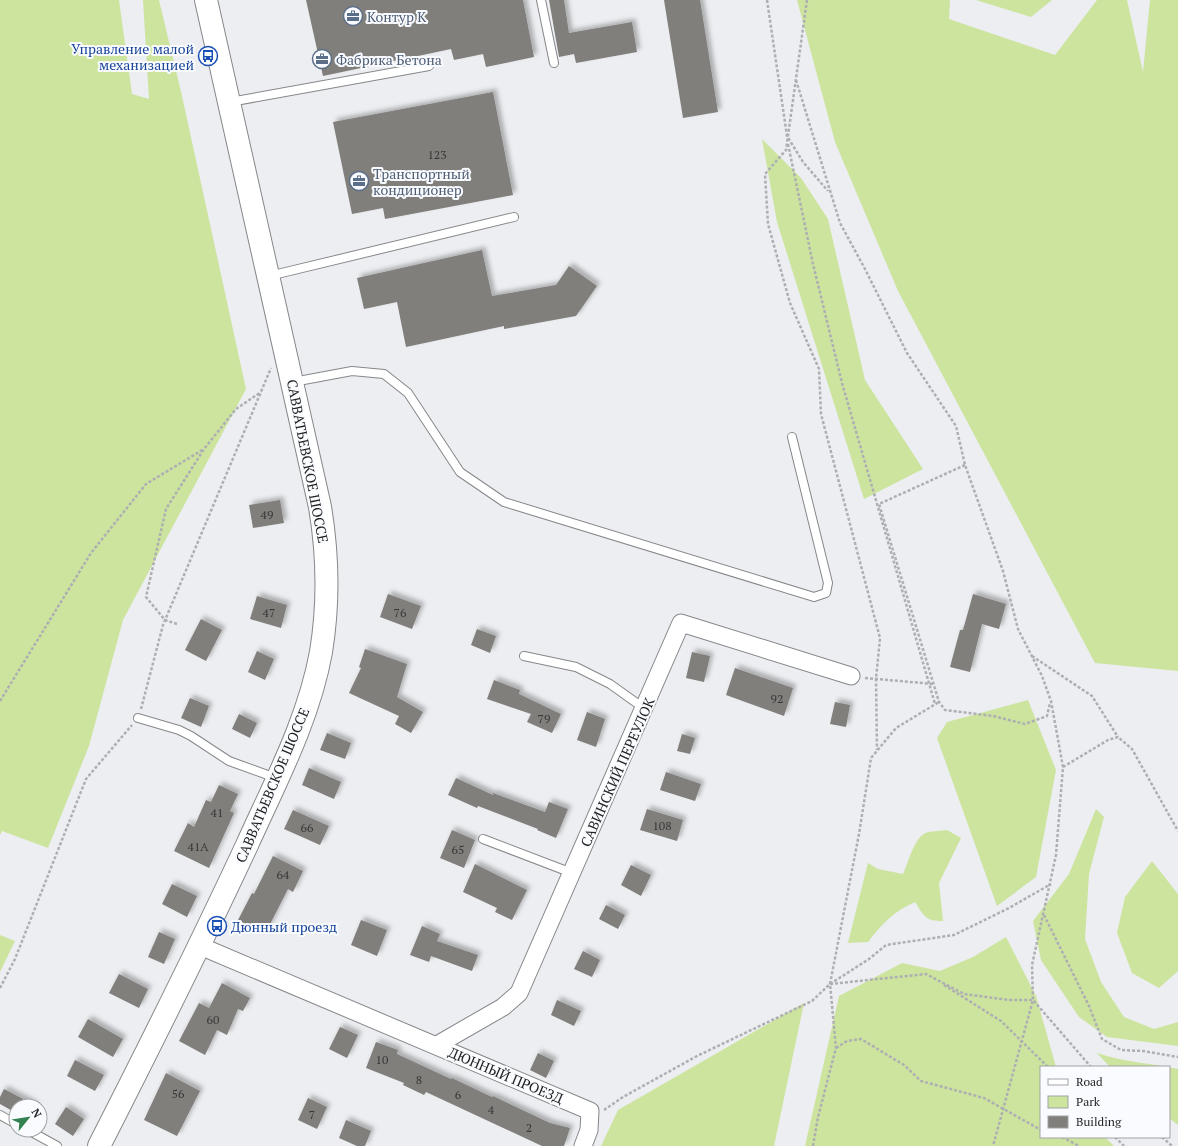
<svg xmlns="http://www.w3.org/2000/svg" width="1178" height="1146" font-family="'PT Serif',serif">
<defs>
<filter id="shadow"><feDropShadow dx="3.5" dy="-3.5" stdDeviation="2" flood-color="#0004"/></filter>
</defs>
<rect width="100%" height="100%" fill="#eceef1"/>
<g fill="#cde49f">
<polygon points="0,0 119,0 132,94 149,99 143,0 159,0 182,96 246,389 123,620 89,746 48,848 2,831 0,835"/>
<polygon points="797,0 950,0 949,19 1055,55 1097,0 1127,0 1143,72 1150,0 1178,0 1178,671 1095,663 898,291 835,142"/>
<polygon points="976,0 1052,0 1031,17"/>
<polygon points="762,139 801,178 828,219 865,380 923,469 864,499 777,222"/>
<polygon points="1028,700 1056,770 1036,877 997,906 937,738 947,722"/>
<polygon points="1096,809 1104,817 1089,874 1085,939 1101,982 1124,1017 1154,1029 1178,1022 1178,1046 1107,1037 1079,1017 1041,960 1033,921 1069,874"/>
<path d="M947,830L961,838L939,883L943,921C925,921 924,916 915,902C893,912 883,923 868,942L848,943L868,863L878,869L903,874C909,862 914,836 928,832C934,831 941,831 947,830Z"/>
<polygon points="1152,861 1178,894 1178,971 1159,988 1132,973 1117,933 1125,897"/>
<polygon points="0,935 15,941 0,972"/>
<polygon points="1006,937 1036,996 1056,1067 1041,1067 1041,1137 1105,1137 1114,1146 805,1146 839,996 902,963 940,971 973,957"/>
<polygon points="804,1003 774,1146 601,1146 618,1110"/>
<path d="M1097,1053C1123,1062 1151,1063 1178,1069V1125L1169,1118V1067H1110Z"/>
</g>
<g fill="#817f7c" filter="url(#shadow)">
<polygon points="306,0 523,0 534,57 486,67 483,54 454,60 451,49 323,76"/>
<polygon points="549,0 564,0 569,33 632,22 637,52 576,63 574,54 559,57"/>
<polygon points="664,0 700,0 718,112 683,118"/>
<polygon points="493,92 513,195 385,219 383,208 352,214 333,122"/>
<polygon points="482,250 492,296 556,285 569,266 597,286 576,316 504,329 504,326 406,347 397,302 364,309 357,278"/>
<polygon points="280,500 284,523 253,528 249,505"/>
<polygon points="388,594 421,606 412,629 380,617"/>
<polygon points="973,594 1006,604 999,629 982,624 970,672 950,667 960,630 963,630"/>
<polygon points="257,596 287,605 281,628 250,619"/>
<polygon points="201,619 222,630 206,661 185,650"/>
<polygon points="477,629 496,636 490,653 471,645"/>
<polygon points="365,649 407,664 397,697 423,712 411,733 395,724 399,716 349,693 361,668 359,667"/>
<polygon points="257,651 274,659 265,680 248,672"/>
<polygon points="692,652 710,656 704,682 686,678"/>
<polygon points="735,668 793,688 784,716 726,695"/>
<polygon points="494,680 520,690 519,694 561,714 552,733 527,722 531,714 487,699"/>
<polygon points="190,698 209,706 201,727 181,718"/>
<polygon points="835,702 850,705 846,727 830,724"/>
<polygon points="587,712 605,719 596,747 577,740"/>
<polygon points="239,714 257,723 250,738 232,729"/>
<polygon points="327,733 351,743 345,759 320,750"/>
<polygon points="682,734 695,738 690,754 677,751"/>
<polygon points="309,768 341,782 334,799 302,785"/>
<polygon points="666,772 701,784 695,801 660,790"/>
<polygon points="456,778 493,795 493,793 545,812 549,802 568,809 556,838 537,830 538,829 478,806 477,808 448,795"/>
<polygon points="219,785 238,794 230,811 234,813 209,868 174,851 188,823 194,827 206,800 211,802"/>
<polygon points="647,809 683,820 677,841 640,830"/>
<polygon points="293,810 329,826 320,845 284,829"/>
<polygon points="452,830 475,840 464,868 440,858"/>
<polygon points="273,856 303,871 293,892 288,889 265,934 238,920 252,893 254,894"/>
<polygon points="475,864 527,890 512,920 495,912 497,908 463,892"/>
<polygon points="631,865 651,875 641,896 621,885"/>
<polygon points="172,884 197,896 187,917 162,904"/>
<polygon points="606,905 625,915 618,929 599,919"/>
<polygon points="361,920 387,930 377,956 351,945"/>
<polygon points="422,926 440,934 437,941 478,955 472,971 431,956 429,962 410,955"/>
<polygon points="159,932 175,939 164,964 148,957"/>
<polygon points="583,951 600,960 592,977 574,969"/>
<polygon points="119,974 148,989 139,1008 109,993"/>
<polygon points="222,983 250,998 243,1011 238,1009 227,1035 217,1030 205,1055 179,1041 199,1003 209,1008"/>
<polygon points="557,1000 581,1011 574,1026 551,1015"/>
<polygon points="88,1019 123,1039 113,1057 78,1037"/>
<polygon points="340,1027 358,1035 347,1058 329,1049"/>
<polygon points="376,1042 398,1050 397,1054 451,1079 452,1078 492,1097 493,1096 550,1123 570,1128 564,1146 542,1146 426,1092 424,1095 403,1085 404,1083 366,1068"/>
<polygon points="538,1053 554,1061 546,1078 530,1070"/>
<polygon points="75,1060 104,1075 95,1091 67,1076"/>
<polygon points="166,1073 200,1091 177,1136 144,1120"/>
<polygon points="4,1089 37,1106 16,1106 16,1113 0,1104 0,1097"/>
<polygon points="308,1098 327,1107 317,1129 298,1120"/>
<polygon points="66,1107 84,1119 73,1136 55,1124"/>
<polygon points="346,1120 371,1131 365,1146 357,1146 339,1138"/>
</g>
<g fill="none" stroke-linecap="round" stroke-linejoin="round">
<defs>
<g id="lane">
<polyline points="541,0 554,63"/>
<polyline points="230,102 429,66"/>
<polyline points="269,276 514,217"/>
<polyline points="293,382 352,371 384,374 408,393 460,472 504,502 814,597 826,593 828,583 792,437"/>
<polyline points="524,656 576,667 610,684 645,709"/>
<polyline points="138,718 179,730 191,736 229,761 276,778"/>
<polyline points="483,839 572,873"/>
<polyline points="0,1115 16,1124"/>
<polyline points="28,1130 57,1146"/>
</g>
<g id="street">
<polyline points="200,946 590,1111 589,1130 583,1146"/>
<polyline points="437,1045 503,1007 519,993 681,623 851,676"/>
</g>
<path id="primary" d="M99,1146C150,1046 200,946 247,845C275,783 309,719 321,652C329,603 328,555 320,507L206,0"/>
</defs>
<use href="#lane" stroke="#858789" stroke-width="10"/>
<use href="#street" stroke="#858789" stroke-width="19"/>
<use href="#primary" stroke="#858789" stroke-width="24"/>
<g stroke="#aeafb2" stroke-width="2.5" stroke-dasharray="3 2" stroke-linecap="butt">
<polyline points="767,0 787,136 803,162 828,191"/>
<polyline points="807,0 786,150 765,174 768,224 790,303 819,369 821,414 880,638 876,679 877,750"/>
<polyline points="796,80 840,223 865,269 907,353 956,426 965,465 1003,571 1018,629 1042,676 1051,701 1063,767 1056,855 1032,965 1033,1000 993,1146"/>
<polyline points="788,144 813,264 842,383 935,704"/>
<polyline points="965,465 879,504 939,702 945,710 993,716 1025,724 1047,716 1050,703"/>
<polyline points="177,624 165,620 146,597 166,509 204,449 236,409 261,392"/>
<polyline points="1032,656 1092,696 1118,737"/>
<polyline points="865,678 934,684"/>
<polyline points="0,701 91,553 146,484 204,449"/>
<polyline points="141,709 163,625 271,368"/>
<polyline points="1063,767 1108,740 1118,737 1132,749 1178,831"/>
<polyline points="1044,915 1089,1006 1102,1039 1121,1050 1143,1051 1178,1057"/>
<polyline points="830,984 926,974 964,994 1009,1000 1033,1000 1091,1067"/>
<polyline points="944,985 1001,1021 1048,1067"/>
<polyline points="0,988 15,959 86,779 132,725"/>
<polyline points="836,1048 847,1041 861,1039 904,1065 921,1081 984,1098 1041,1130"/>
<polyline points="604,1110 623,1097 697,1056 812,1001 830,984 869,959 886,945 954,935 1009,908 1051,884"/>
<polyline points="1062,1137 1079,1146"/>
<polyline points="1115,1137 1124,1146"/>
<polyline points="1162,1137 1172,1146"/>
<polyline points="813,1146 818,1117 836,1048 830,984 859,834 871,758 896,728 939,702"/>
</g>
<use href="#lane" stroke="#fff" stroke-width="8"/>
<use href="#street" stroke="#fff" stroke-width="17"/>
<use href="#primary" stroke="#fff" stroke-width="22"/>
</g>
<defs>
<symbol id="office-ring" viewBox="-11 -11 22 22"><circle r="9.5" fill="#f9fbfe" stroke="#5c6f8a" stroke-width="1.5"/><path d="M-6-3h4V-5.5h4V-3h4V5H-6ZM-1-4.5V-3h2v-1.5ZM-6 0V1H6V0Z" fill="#5c6f8a"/></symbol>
<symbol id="bus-ring" viewBox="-11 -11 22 22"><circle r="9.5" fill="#f9fbfe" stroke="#1a4fb4" stroke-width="1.5"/><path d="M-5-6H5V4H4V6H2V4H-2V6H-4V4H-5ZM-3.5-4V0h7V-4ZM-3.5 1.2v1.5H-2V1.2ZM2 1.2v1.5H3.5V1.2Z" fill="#1a4fb4"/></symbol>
</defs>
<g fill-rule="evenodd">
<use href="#office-ring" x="342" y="5" width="22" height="22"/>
<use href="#bus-ring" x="197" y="45" width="22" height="22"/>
<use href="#office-ring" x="311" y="48" width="22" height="22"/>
<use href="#office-ring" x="348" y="170" width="22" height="22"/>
<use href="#bus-ring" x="206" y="915" width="22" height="22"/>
</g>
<g text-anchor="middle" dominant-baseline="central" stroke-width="4" stroke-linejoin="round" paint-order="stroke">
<g font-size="12" fill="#373737">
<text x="437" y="154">123</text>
<text x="267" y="514">49</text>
<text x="269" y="612">47</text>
<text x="400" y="612">76</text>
<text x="777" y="698">92</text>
<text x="544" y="718">79</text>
<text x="217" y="812">41</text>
<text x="662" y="825">108</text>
<text x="307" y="827">66</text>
<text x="198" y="846">41А</text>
<text x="458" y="849">65</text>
<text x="283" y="874">64</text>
<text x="213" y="1019">60</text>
<text x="382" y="1059">10</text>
<text x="419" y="1079">8</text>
<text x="178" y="1093">56</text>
<text x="458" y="1094">6</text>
<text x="491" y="1109">4</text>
<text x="312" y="1114">7</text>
<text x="529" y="1127">2</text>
</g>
<g font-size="14" fill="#4e5e75" stroke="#f9fbfe" text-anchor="start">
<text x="367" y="16">Контур К</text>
<text x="336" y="59">Фабрика Бетона</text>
<text x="373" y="173">Транспортный<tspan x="373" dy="16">кондиционер</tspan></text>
</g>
<g font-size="14" fill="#164399" stroke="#f9fbfe" text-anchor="end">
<text x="194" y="48">Управление малой<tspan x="194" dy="16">механизацией</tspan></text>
<text x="231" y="926" text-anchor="start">Дюнный проезд</text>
</g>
<g font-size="14" fill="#1e1f20" stroke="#f9fbfe">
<text transform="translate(308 461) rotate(79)">САВВАТЬЕВСКОЕ ШОССЕ</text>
<text transform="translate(617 772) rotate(-66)">САВИНСКИЙ ПЕРЕУЛОК</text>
<text transform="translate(272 785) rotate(-67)">САВВАТЬЕВСКОЕ ШОССЕ</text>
<text transform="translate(506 1075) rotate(23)">ДЮННЫЙ ПРОЕЗД</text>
</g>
</g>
<rect x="1040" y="1066" width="130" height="72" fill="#f9fbfe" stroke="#a1a3a5"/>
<rect x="1048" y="1079" width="20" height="6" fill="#ffffff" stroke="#a1a3a5"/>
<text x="1076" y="1086" font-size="12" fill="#1e1f20">Road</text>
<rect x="1048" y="1096" width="20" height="12" fill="#cde49f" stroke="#a1a3a5"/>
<text x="1076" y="1106" font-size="12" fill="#1e1f20">Park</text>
<rect x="1048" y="1116" width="20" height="12" fill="#817f7c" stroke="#a1a3a5"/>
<text x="1076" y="1126" font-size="12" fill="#1e1f20">Building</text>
<g transform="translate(28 1118) rotate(60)"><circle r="19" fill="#f9fbfe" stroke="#a1a3a5"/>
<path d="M0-3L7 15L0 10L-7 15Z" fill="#348251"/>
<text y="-6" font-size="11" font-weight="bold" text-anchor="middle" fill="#1e1f20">N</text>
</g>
</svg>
